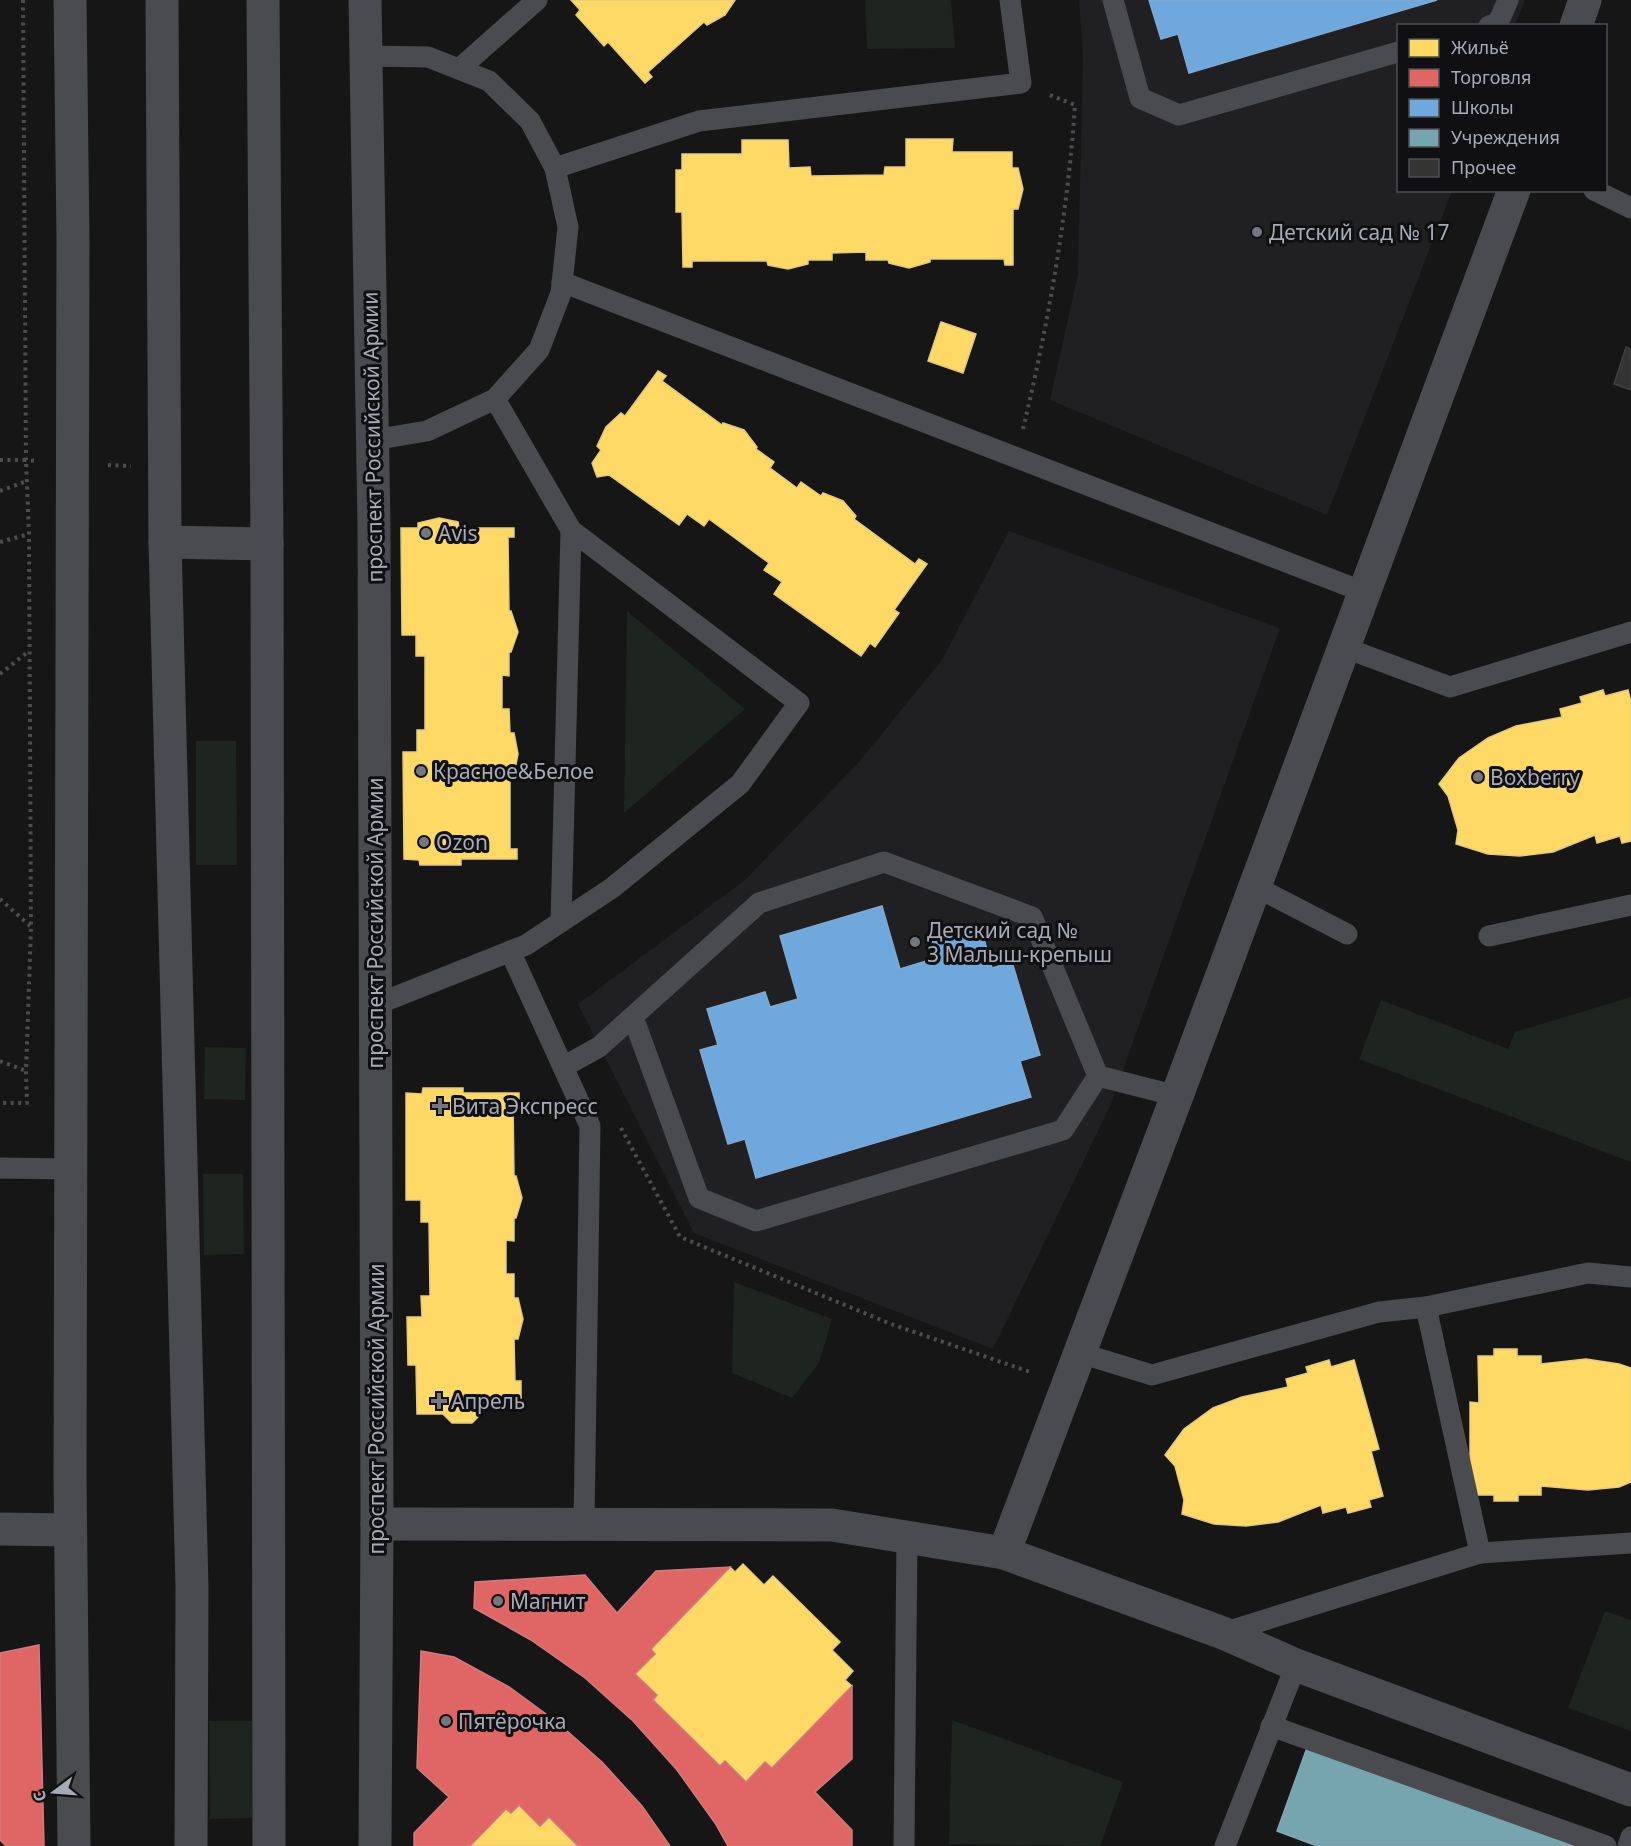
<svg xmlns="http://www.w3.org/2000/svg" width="1631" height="1846" font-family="'Noto Sans',sans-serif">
<rect width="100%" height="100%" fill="#161616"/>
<g fill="#202022">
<polygon points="1079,0 1525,0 1515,25 1398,26 1398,190 1452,191 1327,515 1050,400 1078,274 1083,58"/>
<polygon points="1009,531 1280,628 1111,1104 993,1349 694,1233 578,1004 745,880 858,763 942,660"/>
</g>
<g fill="#1e241f">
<polygon points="865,0 951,0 955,48 867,49"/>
<polygon points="627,611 745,709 624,813"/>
<polygon points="196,741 236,741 237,865 196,865"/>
<polygon points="1631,997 1631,1162 1359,1059 1381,1000 1508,1049 1515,1032"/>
<polygon points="205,1047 246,1048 245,1100 204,1099"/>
<polygon points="203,1174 243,1174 244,1254 204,1255"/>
<polygon points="734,1282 832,1319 819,1363 792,1398 732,1373"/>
<polygon points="1605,1611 1631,1620 1631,1731 1568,1708"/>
<polygon points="952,1720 1123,1782 1100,1846 949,1844"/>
<polygon points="209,1721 252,1721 252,1818 210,1819"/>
</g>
<g fill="#ffd966" stroke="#e5cb7e" stroke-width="1.5">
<polygon points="571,0 735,0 725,15 707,25 704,22 648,72 652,77 645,83 608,42 604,46 576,15 580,10"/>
<polygon points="906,139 953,139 952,152 1012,152 1012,168 1018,168 1023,189 1018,209 1013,209 1013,265 1005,265 1004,259 930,259 930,262 909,268 889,263 888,260 866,260 866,252 832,253 832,260 808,260 808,264 788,269 768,265 767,261 692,261 692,267 683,267 682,212 676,212 676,170 682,170 682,154 742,154 742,140 788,140 789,168 810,167 811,176 884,175 885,167 906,167"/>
<polygon points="941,322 976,334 963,373 928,361"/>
<polygon points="658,371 666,376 662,381 722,425 723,423 744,430 757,447 756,449 774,462 770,468 797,488 801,482 821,496 823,493 843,501 856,516 854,519 915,564 919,559 927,564 894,610 899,613 875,647 870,643 861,656 774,594 782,582 764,570 769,563 709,519 704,526 687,514 679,525 609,475 597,477 592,463 601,450 597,446 606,427 621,413 625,416"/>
<polygon points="439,518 458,522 459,528 514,528 514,537 508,537 509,611 511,611 518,632 511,652 509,652 509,676 502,675 502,709 509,709 510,733 514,733 518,754 514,774 510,774 510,849 517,849 517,859 461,859 461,865 420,865 419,860 404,859 403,752 417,752 417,730 425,730 425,656 416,656 416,635 402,635 401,528 418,528 418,523"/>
<polygon points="1603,690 1605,696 1628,690 1631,702 1631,841 1622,843 1620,836 1597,843 1595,835 1553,852 1520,856 1488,854 1456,844 1458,830 1448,796 1439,784 1459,758 1488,738 1516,726 1562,717 1560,709 1582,703 1580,697"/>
<polygon points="423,1088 463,1088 463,1093 519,1093 519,1102 513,1102 514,1176 516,1176 522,1198 516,1218 514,1218 514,1241 506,1240 506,1274 514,1274 514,1298 518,1298 523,1319 518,1339 514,1339 515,1381 521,1381 521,1404 515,1404 515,1407 481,1407 481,1414 472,1423 452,1423 443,1414 417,1414 416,1365 408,1365 407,1317 422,1317 421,1296 430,1296 429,1222 421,1222 421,1200 406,1200 406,1093 422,1094"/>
<polygon points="1494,1349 1517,1349 1517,1356 1541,1356 1541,1364 1586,1359 1619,1364 1631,1368 1631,1482 1619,1487 1588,1490 1541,1486 1541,1495 1518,1495 1518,1501 1494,1501 1494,1495 1470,1495 1470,1402 1479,1403 1478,1356 1494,1356"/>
<polygon points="1329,1360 1331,1367 1354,1360 1379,1449 1371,1451 1383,1496 1369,1500 1371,1507 1348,1513 1346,1507 1323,1513 1321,1505 1278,1522 1246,1526 1214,1524 1182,1514 1184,1500 1175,1466 1165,1455 1184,1429 1213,1408 1242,1397 1288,1387 1286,1379 1308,1373 1306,1367"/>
<polygon points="743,1564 764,1585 773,1576 840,1642 832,1650 853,1671 845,1680 852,1686 772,1768 765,1762 746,1782 725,1761 720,1766 653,1700 657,1695 635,1674 655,1654 651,1649 730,1567 735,1572"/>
<polygon points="519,1805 540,1826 549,1817 578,1846 470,1846 506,1809 511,1813"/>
</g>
<g fill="#e06666" stroke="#cf7b7e" stroke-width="1.5">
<polygon points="730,1567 651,1649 655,1654 635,1674 657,1695 653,1700 720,1766 725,1761 746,1782 765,1762 772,1768 852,1686 852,1759 815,1792 852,1830 852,1846 728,1846 715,1823 677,1770 633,1721 585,1678 531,1640 474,1608 475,1582 585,1575 617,1613 656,1571"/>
<polygon points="39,1645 44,1846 6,1846 0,1840 0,1653"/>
<polygon points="421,1651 454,1657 509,1687 557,1722 602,1762 642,1806 670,1846 578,1846 549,1817 540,1826 519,1805 511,1813 506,1809 470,1846 414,1846 414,1833 449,1797 417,1768"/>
</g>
<g fill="#6fa8dc" stroke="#80a9d1" stroke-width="1.5">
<polygon points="1149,0 1437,0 1189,73 1178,34 1161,39"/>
<polygon points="882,906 900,969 933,959 928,943 981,928 992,968 1012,962 1040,1055 1020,1061 1031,1097 756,1178 745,1139 728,1144 700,1050 718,1045 707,1009 765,992 770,1007 798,999 780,936"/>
</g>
<polygon fill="#76a5af" stroke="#85a7b1" stroke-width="1.5" points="1308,1745 1584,1846 1317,1846 1277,1831"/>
<polygon fill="#343435" stroke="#3e3f42" stroke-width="1.5" points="1626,347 1631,349 1631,390 1614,384"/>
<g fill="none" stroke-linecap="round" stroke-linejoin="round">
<g stroke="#4c4d50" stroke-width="4" stroke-dasharray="3 4.5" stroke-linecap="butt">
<polyline points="23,0 26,460 38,461"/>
<path d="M1023,429C1048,325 1068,212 1075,105L1047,94"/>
<polyline points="0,460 26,460 29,534 31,927 26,1071 27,1103 0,1103"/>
<polyline points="108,465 131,466"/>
<polyline points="0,491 27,481"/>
<polyline points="0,542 29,534"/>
<polyline points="0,674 29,651"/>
<polyline points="0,899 30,926"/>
<polyline points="0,1061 26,1071"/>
<polyline points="621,1128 680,1237 891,1324 1033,1373"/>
</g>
<g stroke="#4a4b4e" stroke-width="21">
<polyline points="1113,0 1140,98 1179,115 1398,52"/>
<polyline points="1489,26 1498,23 1508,0"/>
<polyline points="365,56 428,57 489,81 530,121 555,168 568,227 561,293 539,350 495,399 427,431 373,440"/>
<polyline points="459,69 537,0"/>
<polyline points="555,168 699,121 1021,83 1010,0"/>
<polyline points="1594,190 1631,208"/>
<polyline points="562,282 1364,592"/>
<polyline points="1343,647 1450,687 1631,632"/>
<polyline points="1254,886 1347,934"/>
<polyline points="561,922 571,530"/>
<polyline points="1489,936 1631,905"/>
<polyline points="510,951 590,1126 584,1523"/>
<polyline points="375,1005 526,945 612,888 740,784 799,703 571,530 495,399"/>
<polyline points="563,1067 599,1047 759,903 884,862 1032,917 1098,1076 1063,1130 756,1221 699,1198 633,1017"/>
<polyline points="1098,1076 1177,1096"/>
<polyline points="0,1168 70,1169"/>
<polyline points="1426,1307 1480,1553 1631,1543"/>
<polyline points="1080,1353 1152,1375 1379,1312 1426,1307 1588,1273 1631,1277"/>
<polyline points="1223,1633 1480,1553"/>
<polyline points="1271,1726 1606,1846"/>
<polyline points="904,1846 907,1537"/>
<polyline points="1225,1846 1296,1665"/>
<polyline points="1628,1846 1631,1837"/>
</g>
<g stroke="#4a4b4e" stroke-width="33">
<polyline points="162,0 165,542 192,1587 191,1846"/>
<polyline points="263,0 267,544 269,1846"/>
<polyline points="165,542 267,544"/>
</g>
<g stroke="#4a4b4e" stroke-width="33">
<polyline points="70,0 73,239 70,1476 74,1846"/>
<polyline points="365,0 374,527 377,1524 375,1846"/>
<polyline points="1576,26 1585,0"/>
<polyline points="377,1524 832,1525 1004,1553 1223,1633 1296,1665 1631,1790"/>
<polyline points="0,1529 70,1530"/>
<polyline points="1004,1553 1177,1096 1514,190"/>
</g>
</g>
<g fill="#74777e" stroke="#101012" stroke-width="2">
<circle cx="1257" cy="232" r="6"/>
<circle cx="426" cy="533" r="6"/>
<circle cx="421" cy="771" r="6"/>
<circle cx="1478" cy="777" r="6"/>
<circle cx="424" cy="842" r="6"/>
<circle cx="915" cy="942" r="6"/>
<path d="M437 1097h6v6h6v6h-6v6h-6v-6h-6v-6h6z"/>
<path d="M436 1392h6v6h6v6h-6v6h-6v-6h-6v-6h6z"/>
<circle cx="498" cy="1601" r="6"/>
<circle cx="446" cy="1721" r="6"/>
</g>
<g text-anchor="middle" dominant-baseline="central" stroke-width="6" stroke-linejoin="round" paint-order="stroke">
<g font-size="21" fill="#a7abb6" stroke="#101012" text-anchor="start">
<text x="1269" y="232">Детский сад № 17</text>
<text x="438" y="533">Avis</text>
<text x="433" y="771">Красное&amp;Белое</text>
<text x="1490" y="777">Boxberry</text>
<text x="436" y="842">Ozon</text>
<text x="927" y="930">Детский сад №<tspan x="927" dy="24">3 Малыш-крепыш</tspan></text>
<text x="452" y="1106">Вита Экспресс</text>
<text x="451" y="1401">Апрель</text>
<text x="510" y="1601">Магнит</text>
<text x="458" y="1721">Пятёрочка</text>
</g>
<g font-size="21" fill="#a7abb6" stroke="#101012">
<text transform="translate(372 437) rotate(-91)">проспект Российской Армии</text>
<text transform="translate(375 923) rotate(-90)">проспект Российской Армии</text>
<text transform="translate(376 1409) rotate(-90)">проспект Российской Армии</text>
</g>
</g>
<rect x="1397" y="24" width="210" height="168" fill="#101012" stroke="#4c4e54" stroke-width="1.5"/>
<rect x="1409" y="39" width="30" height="18" fill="#ffd966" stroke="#4c4e54" stroke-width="1.5"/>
<text x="1451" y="54" font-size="18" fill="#a7abb6">Жильё</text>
<rect x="1409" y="69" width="30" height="18" fill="#e06666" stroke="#4c4e54" stroke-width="1.5"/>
<text x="1451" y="84" font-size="18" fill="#a7abb6">Торговля</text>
<rect x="1409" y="99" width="30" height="18" fill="#6fa8dc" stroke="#4c4e54" stroke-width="1.5"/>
<text x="1451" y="114" font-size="18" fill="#a7abb6">Школы</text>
<rect x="1409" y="129" width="30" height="18" fill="#76a5af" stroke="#4c4e54" stroke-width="1.5"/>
<text x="1451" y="144" font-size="18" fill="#a7abb6">Учреждения</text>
<rect x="1409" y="159" width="30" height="18" fill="#343435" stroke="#4c4e54" stroke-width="1.5"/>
<text x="1451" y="174" font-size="18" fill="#a7abb6">Прочее</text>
<g transform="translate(54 1792) rotate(254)" stroke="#101012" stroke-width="4.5" paint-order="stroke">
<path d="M0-4.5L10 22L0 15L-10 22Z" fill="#a7abb6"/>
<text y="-9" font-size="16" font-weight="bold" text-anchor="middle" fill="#a7abb6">С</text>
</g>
</svg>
